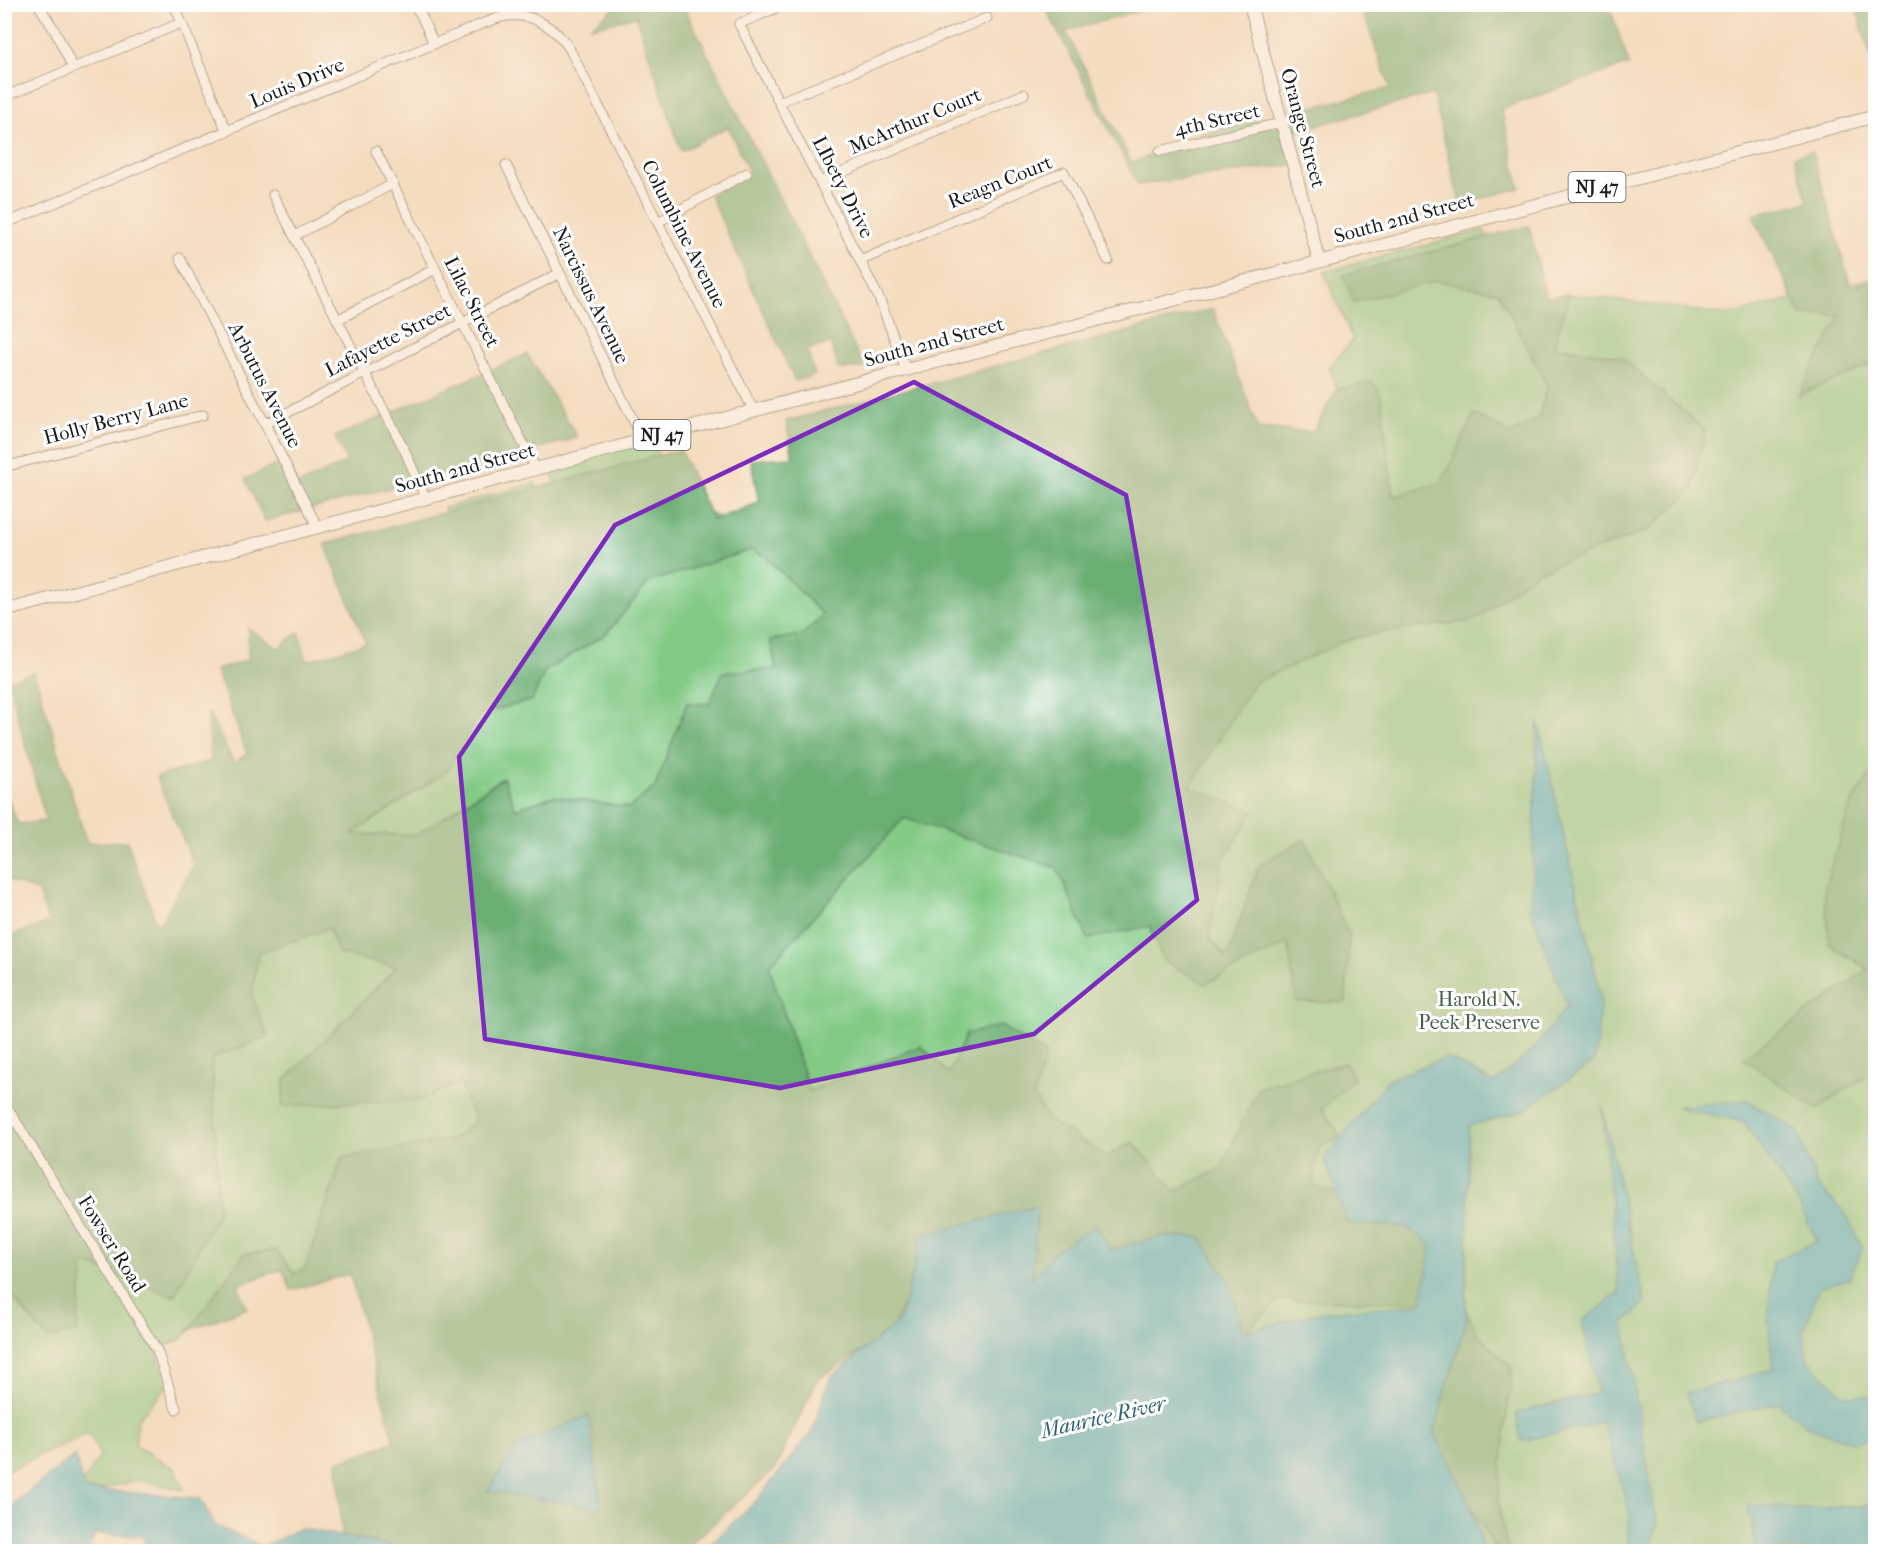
<svg xmlns="http://www.w3.org/2000/svg" width="1880" height="1556" font-family="'IM FELL French Canon',serif">
<rect width="100%" height="100%" fill="#fff"/>
<filter id="ink" filterUnits="userSpaceOnUse"><feTurbulence type="fractalNoise" baseFrequency=".0167" numOctaves="2"/><feDisplacementMap in="SourceGraphic" scale="12" xChannelSelector="R" yChannelSelector="G"/><feConvolveMatrix kernelMatrix="1 2 1 2 8 2 1 2 1" color-interpolation-filters="sRGB"/></filter>
<filter id="wash" filterUnits="userSpaceOnUse"><feTurbulence type="fractalNoise" baseFrequency=".008" numOctaves="4" result="noise"/><feDisplacementMap in="SourceGraphic" scale="24" xChannelSelector="R" yChannelSelector="G"/><feGaussianBlur stdDeviation="1.35" result="paint"/><feColorMatrix in="noise" values="0 0 0 0 0 0 0 0 0 0 0 0 0 0 0 0 0 1.4 0 .05"/><feComposite in="paint" operator="in"/></filter>
<g filter="url(#wash)">
<rect width="100%" height="100%" fill="#f4ddbf"/>
<g fill="#83ca85" stroke="#507350" stroke-width="1.5">
<polygon points="1484,230 1617,541 1621,357 1554,346 1569,294 1730,315 1875,277 1875,1551 1464,1551 914,1291 902,1309 893,1336 679,726 670,747 681,768 629,808 553,796 516,809 503,778 417,835 351,834 447,771 480,713 532,700 537,689 444,508 535,483 610,629 622,615 547,465 650,438 682,502 769,538 1363,631 1419,489 1393,497 1382,406 1372,383 1337,389 1329,367 1353,340 1324,272"/>
<polygon points="329,928 340,954 397,967 285,1080 419,1100 460,1082 475,1121 454,1139 342,1158 305,1269 294,1274 276,1250 180,1340 156,1350 168,1385 137,1420 136,1446 175,1469 184,1490 139,1480 74,1496 100,1456 89,1433 5,1471 4,1288 48,1339 77,1330 84,1263 219,1211 212,1058 268,1037 252,995 258,953"/>
</g>
<g fill="#6aae72" stroke="#436547" stroke-width="1.5" fill-rule="evenodd">
<polygon points="618,5 683,5 865,368 838,369 831,343 807,350 815,375 795,381 710,195 750,174 728,127 681,151 636,16 589,28"/>
<polygon points="1044,5 1161,5 1066,31 1132,163 1198,135 1390,88 1360,5 1609,5 1629,64 1501,109 1520,188 1460,204 1433,94 1284,134 1292,165 1138,185"/>
<polygon points="1855,5 1875,5 1875,71"/>
<polygon points="1812,151 1851,287 1875,280 1875,363 1798,396 1841,315 1801,315 1753,215 1808,202 1794,156"/>
<path d="M1529,226L1546,297L1569,294L1554,346L1621,357L1705,430L1693,489L1649,530L1537,572L1473,621L1381,632L1345,641L1254,683L1190,787L1253,812L1223,861L1209,938L1227,957L1259,865L1305,839L1349,935L1346,1002H1296L1288,943L1205,984L1163,960L1150,926L1088,939L1057,868L904,818L769,966L809,1091L921,1046L949,1074L966,1034L1001,1026L1046,1054L1034,1096L1048,1120L1106,1156L1133,1142L1175,1191L1220,1169L1258,1088L1345,1063L1354,1078L1322,1109L1341,1136L1319,1147L1312,1185L1423,1224L1442,1162L1444,1302L1279,1300L1233,1343L1033,1282L920,1266L891,1331L817,1380L775,1469L682,1551L420,1552L342,1535L337,1462L394,1442L350,1274L291,1290L282,1269L238,1285L247,1308L189,1330L244,1254L276,1250L294,1274L305,1269L342,1158L454,1139L475,1121L460,1083L419,1100L282,1106L285,1080L397,967L339,954L329,928L258,953L252,995L268,1037L212,1058L219,1211L174,1296L84,1263L77,1331L48,1339L5,1288L4,938L49,922L37,891L5,879V790L18,824L46,821L8,680L34,672L87,843L127,841L158,927L194,865L156,777L211,761L208,712L234,763L247,754L216,670L248,660V628L278,648L299,632L307,661L366,643L325,544L680,450L713,520L759,503L751,460L793,457L786,421L1213,309L1258,428L1313,432L1337,389L1373,382L1381,395L1393,497L1442,482L1474,414L1512,434L1538,419L1547,385L1498,292L1436,281L1354,302L1343,275ZM751,550L766,557L823,615L802,635L770,640L776,669L723,672L709,704L687,703L655,787L629,808L553,796L516,809L503,778L417,835L352,834L447,771L480,714L532,700L545,671L606,634L649,582Z"/>
<polygon points="527,354 578,438 265,521 245,479 284,462 298,485 347,462 335,437"/>
<polygon points="1875,766 1875,1070 1816,1109 1743,1058 1868,969 1830,945 1824,890 1850,806"/>
<polygon points="1467,1312 1477,1333 1512,1368 1498,1501 1508,1551 1494,1551 1493,1544 1432,1441 1442,1348 1466,1323"/>
</g>
<g fill="#41adbf" stroke="#2e646e" stroke-width="1.5" fill-rule="evenodd">
<path d="M1538,721L1601,997L1595,1061L1523,1111L1469,1126L1466,1321L1434,1432C1453,1471 1477,1508 1483,1551H703L755,1502L812,1432L830,1378L900,1320L922,1235L1038,1206L1032,1279L1055,1251L1096,1225L1111,1250L1164,1236L1201,1237L1230,1283L1242,1332L1323,1312L1422,1304L1431,1245L1406,1227L1347,1223L1324,1159L1388,1080L1447,1057L1494,1083L1532,1051L1567,1006L1531,911Z"/>
<polygon points="1747,1100 1798,1131 1817,1185 1845,1213 1863,1248 1849,1279 1819,1288 1803,1332 1808,1361 1844,1395 1875,1397 1875,1438 1855,1443 1807,1426 1778,1403 1696,1422 1687,1393 1774,1369 1768,1322 1772,1262 1817,1241 1800,1206 1744,1122 1676,1107"/>
<polygon points="1602,1105 1645,1303 1624,1323 1657,1523 1650,1551 1627,1551 1630,1515 1603,1422 1521,1441 1516,1413 1598,1393 1582,1321 1619,1293"/>
<polygon points="589,1415 601,1508 487,1491 518,1446"/>
<path d="M75,1455L84,1489L200,1498L215,1525L264,1547L300,1528L420,1551H5V1510ZM95,1534L142,1536L148,1551L89,1548Z"/>
<polygon points="1748,1505 1799,1509 1875,1505 1875,1550 1757,1551"/>
</g>
</g>
<g filter="url(#ink)">
<g fill="none" stroke-linecap="round" stroke-linejoin="round">
<defs>
<g id="minor">
<polyline points="38,4 55,31 73,68"/>
<polyline points="174,4 227,132"/>
<polyline points="413,4 421,15 434,44"/>
<polyline points="786,4 739,24 879,298 906,370"/>
<polyline points="4,97 181,23"/>
<polyline points="779,102 987,18"/>
<polyline points="376,151 536,469"/>
<polyline points="1160,151 1281,123"/>
<polyline points="506,165 643,440"/>
<polyline points="820,182 1024,94"/>
<polyline points="273,195 404,449 426,499"/>
<polyline points="658,222 747,173"/>
<path d="M4,224L484,23C491,21 499,17 507,16C533,13 556,28 569,48L754,411"/>
<polyline points="294,236 393,184"/>
<polyline points="180,258 318,528"/>
<polyline points="860,261 1064,172 1108,260"/>
<polyline points="337,320 435,269"/>
<polyline points="265,424 560,273"/>
<polyline points="4,467 203,415"/>
<polyline points="4,1102 157,1350 176,1409"/>
</g>
<g id="major">
<polyline points="1250,4 1319,261"/>
<polyline points="4,611 906,370 1876,116"/>
</g>
</defs>
<use href="#minor" stroke="#686055" stroke-width="11"/>
<use href="#major" stroke="#686055" stroke-width="14"/>
<use href="#minor" stroke="#fff" stroke-width="9"/>
<use href="#major" stroke="#fff" stroke-width="12"/>
</g>
</g>
<path d="M0 0H1880V1556H0ZM914,382L1126,495L1197,900L1034,1034L780,1088L485,1039L459,757L615,525Z" fill="#f4ddbf" fill-opacity=".55" fill-rule="evenodd"/>
<path fill="none" stroke="#7b2cbf" stroke-width="4.5" stroke-linejoin="round" d="M914,382L1126,495L1197,900L1034,1034L780,1088L485,1039L459,757L615,525Z"/>
<g text-anchor="middle" dominant-baseline="central" stroke-width="6" stroke-linejoin="round" paint-order="stroke">
<g fill="#fff" stroke="#606060" stroke-width="1.5">
<rect x="1568.5" y="172" width="57" height="30" rx="4.5"/>
<rect x="633.5" y="420" width="57" height="30" rx="4.5"/>
</g>
<g font-size="18" font-weight="bold" fill="#1c1c1c">
<text x="1597" y="187">NJ 47</text>
<text x="662" y="435">NJ 47</text>
</g>
<g font-size="20" fill="#1c1c1c" stroke="#fff">
<text transform="translate(297 83) rotate(-23)">Louis Drive</text>
<text transform="translate(1217 120) rotate(-13)">4th Street</text>
<text transform="translate(915 121) rotate(-23)">McArthur Court</text>
<text transform="translate(1303 128) rotate(75)">Orange Street</text>
<text transform="translate(1000 182) rotate(-22)">Reagn Court</text>
<text transform="translate(843 187) rotate(63)">LIbety Drive</text>
<text transform="translate(1404 218) rotate(-15)">South 2nd Street</text>
<text transform="translate(684 234) rotate(63)">Columbine Avenue</text>
<text transform="translate(591 295) rotate(64)">Narcissus Avenue</text>
<text transform="translate(472 302) rotate(63)">Lilac Street</text>
<text transform="translate(388 340) rotate(-27)">Lafayette Street</text>
<text transform="translate(934 342) rotate(-15)">South 2nd Street</text>
<text transform="translate(265 385) rotate(63)">Arbutus Avenue</text>
<text transform="translate(116 419) rotate(-15)">Holly Berry Lane</text>
<text transform="translate(465 468) rotate(-15)">South 2nd Street</text>
<text transform="translate(112 1244) rotate(58)">Fowser Road</text>
</g>
<g font-size="20" fill="#456246" stroke="#fff">
<text x="1479" y="999">Harold N.<tspan x="1479" dy="23">Peek Preserve</tspan></text>
</g>
<g font-size="21" font-style="italic" fill="#2e646e" stroke="#fff">
<text transform="translate(1103 1417) rotate(-13)">Maurice River</text>
</g>
</g>
<rect width="1880" height="1556" fill="none" stroke="#fff" stroke-width="24"/>
</svg>
